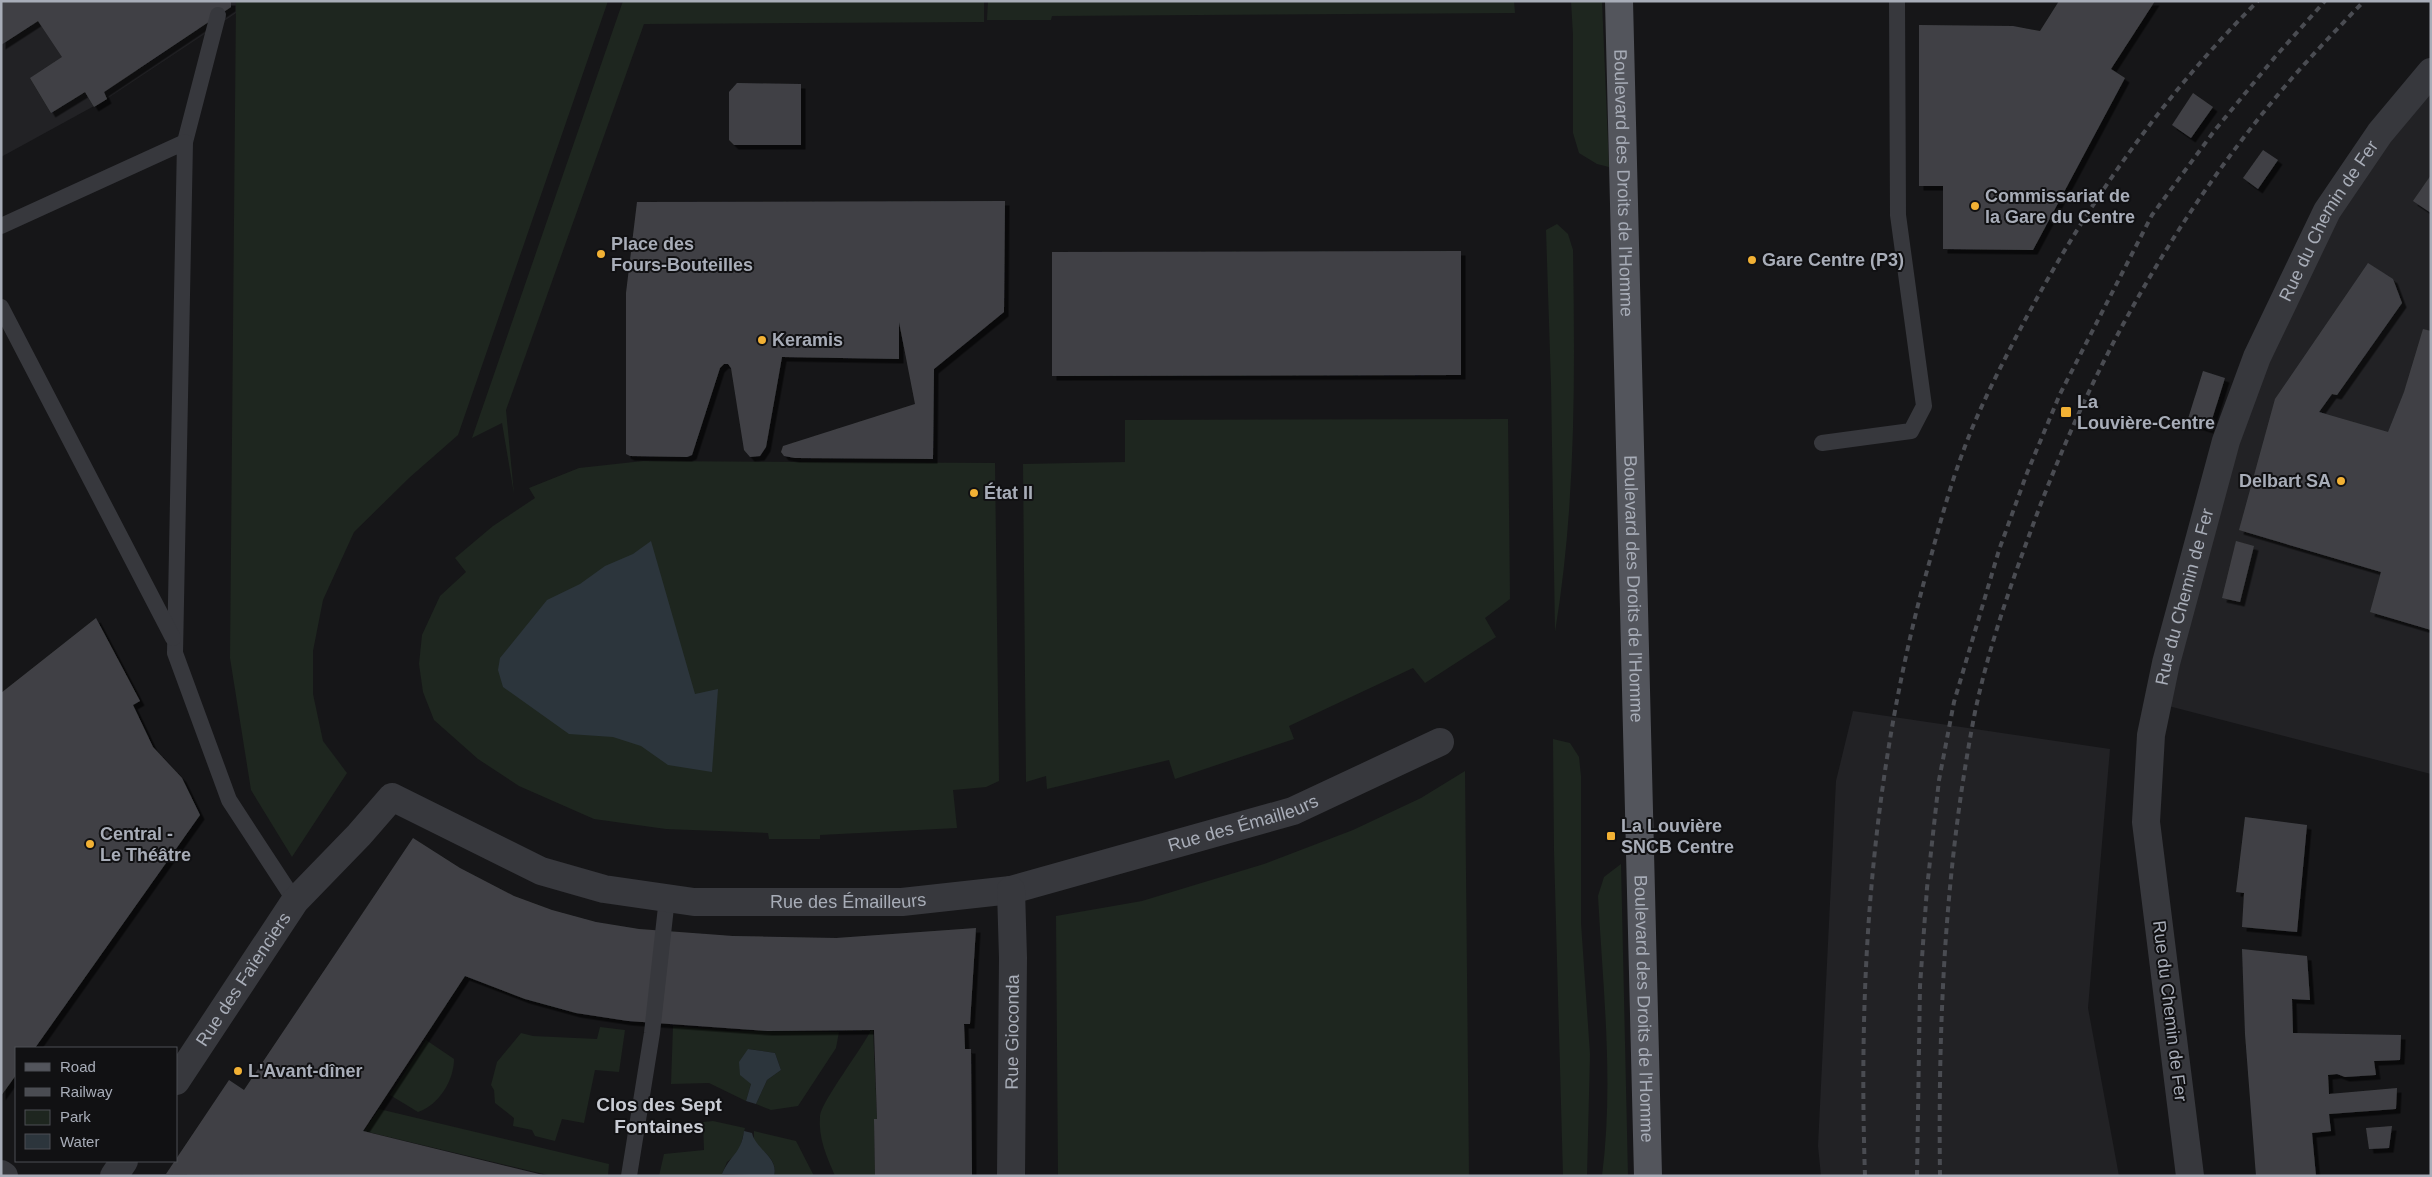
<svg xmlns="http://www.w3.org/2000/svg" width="2432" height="1177" font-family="Helvetica,sans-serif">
<defs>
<filter id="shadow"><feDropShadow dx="4.5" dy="4.5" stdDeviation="0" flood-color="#0009"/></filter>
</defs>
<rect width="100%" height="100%" fill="#161618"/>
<g fill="#222225">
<polygon points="26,1 236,1 236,13 105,100 1,157 1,36"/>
<polygon points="2431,72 2431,774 2157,703 2257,357 2327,211"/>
<polygon points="1853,711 2110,749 2088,1008 2119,1176 1821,1176 1818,1146 1836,781"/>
</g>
<g fill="#1e261f">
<polygon points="236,1 608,1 458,435 409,478 354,532 323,600 313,651 313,694 323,741 347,773 292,857 251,790 230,658"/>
<polygon points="623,1 984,1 984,22 644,24 506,410 514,494 502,423 472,438"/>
<polygon points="988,1 1514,1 1515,13 1052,16 1051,20 987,20"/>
<polygon points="1571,1 1602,1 1609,167 1597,164 1579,153 1573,133 1573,35"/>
<path d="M1557,224L1568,234L1573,250C1575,378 1576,505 1555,632L1551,384L1546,230Z"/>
<polygon points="1508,419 1510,599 1485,618 1496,637 1425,683 1413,668 1289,726 1294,739 1175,779 1169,760 1047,789 1046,776 1026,782 1023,464 1125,462 1125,420"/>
<polygon points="643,461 995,463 999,781 986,787 953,790 957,828 820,835 820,839 769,839 768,833 666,829 594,819 519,786 478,759 434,720 423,692 419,664 422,635 440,596 466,572 455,558 493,526 535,498 529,488 579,468"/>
<polygon points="1553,739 1570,743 1579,757 1581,776 1581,923 1590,1054 1587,1176 1563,1176 1554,851"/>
<polygon points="1465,771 1469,1176 1058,1176 1056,916 1142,901 1264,864 1353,830 1421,798"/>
<path d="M1621,864L1628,1176H1602C1614,1083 1603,989 1598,896L1604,877Z"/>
<polygon points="673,1026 728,1031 839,1032 836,1048 798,1106 771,1110 756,1104 767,1080 781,1070 775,1053 749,1049 751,1084 746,1101 709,1083 671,1084"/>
<polygon points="600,1027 625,1030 619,1072 595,1070 584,1123 562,1119 555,1141 535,1136 532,1130 513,1126 514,1118 495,1103 494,1090 491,1085 497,1062 521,1033 533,1036 597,1039"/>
<path d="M871,1030H873L877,1119H874L875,1176H835C827,1157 818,1138 820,1116C821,1102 862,1049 871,1030Z"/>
<path d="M426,1040L454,1059C454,1080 439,1105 418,1112L390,1095Z"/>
<polygon points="379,1109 609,1164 608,1176 552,1176 364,1131"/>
<polygon points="713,1121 745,1128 739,1152 727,1162 722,1174 724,1176 659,1176 664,1154 704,1150 703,1122"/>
<path d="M754,1131L796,1141L814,1176H774C778,1160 764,1152 754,1143Z"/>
</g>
<g fill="#2c353c">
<polygon points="651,541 695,694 718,689 712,772 668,765 641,746 613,737 569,734 503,687 498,670 500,658 547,600 580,584 605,566 633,554"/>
<polygon points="748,1049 775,1053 781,1070 767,1080 756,1104 746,1101 751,1084 740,1075 739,1062"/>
<path d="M744,1131L752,1133C756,1150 779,1157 774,1176L722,1174C730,1155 741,1154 744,1131Z"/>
</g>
<g fill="#404145" filter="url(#shadow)">
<polygon points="1,1 231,1 231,7 104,92 107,99 94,107 85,92 51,113 30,78 62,57 38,21 1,45"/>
<polygon points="2059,1 2155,1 2111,69 2125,78 2033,250 1943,249 1943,186 1919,186 1919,25 2013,26 2040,31"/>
<polygon points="737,83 801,84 801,145 734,145 729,140 729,92"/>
<polygon points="2193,93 2213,107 2191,138 2172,125"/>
<polygon points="2263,150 2278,160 2258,189 2243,178"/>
<polygon points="2431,175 2431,213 2413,201"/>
<polygon points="1005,201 1004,312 934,369 933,459 795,458 784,456 781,452 783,446 915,404 899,322 899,359 782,357 766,447 760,456 750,457 744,450 731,368 728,364 724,364 720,368 692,455 687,457 630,456 626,454 626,293 637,202"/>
<polygon points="1461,251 1461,375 1052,376 1052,252"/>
<polygon points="2368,263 2393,279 2402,303 2337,395 2332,394 2319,412 2388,432 2404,392 2423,329 2431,331 2431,630 2370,612 2381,572 2239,530 2275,399"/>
<polygon points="2203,371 2225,378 2209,429 2187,422"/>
<polygon points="2236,541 2254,546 2240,602 2222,598"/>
<polygon points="96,618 140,701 133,705 153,747 182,778 200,815 35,1048 16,1048 16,1075 1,1096 1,693"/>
<polygon points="2245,817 2307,825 2297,932 2242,927 2244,893 2236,892"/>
<polygon points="413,838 460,868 514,896 552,910 596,922 639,929 733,936 836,938 976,928 970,1024 964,1024 965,1049 971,1049 972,1176 875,1176 874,1119 877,1119 874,1030 768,1031 628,1021 576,1013 525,999 465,976 363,1131 547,1176 166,1174 229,1080 244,1090"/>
<polygon points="2242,949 2307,956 2310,1000 2292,999 2293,1033 2401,1035 2400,1060 2374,1061 2376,1075 2345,1077 2337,1074 2328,1075 2329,1094 2397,1088 2396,1109 2329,1114 2331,1131 2312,1133 2316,1176 2256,1176 2245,1034"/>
<polygon points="2392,1126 2389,1148 2369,1149 2366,1128"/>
</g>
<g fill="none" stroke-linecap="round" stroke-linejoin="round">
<g stroke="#37383d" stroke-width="16">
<polyline points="185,142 218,15"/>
<polyline points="1,226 185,142 175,653 229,800 295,901"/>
<polyline points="1,307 173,638"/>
<polyline points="1822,443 1911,431 1924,406 1898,215 1897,1"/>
<polyline points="629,1176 652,1033 667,898"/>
</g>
<g stroke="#37383d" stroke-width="28">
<path id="s1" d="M176,1081L295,901L359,835L392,797L541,871L604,889L694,902H902L1011,890L1293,811L1440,742"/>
<polyline points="1,1174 4,1176"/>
<polyline points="114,1176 124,1161"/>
<path id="s2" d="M1011,1176L1013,958L1011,890"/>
<path id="s3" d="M2190,1176L2146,822L2151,735L2166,663L2226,441L2257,357L2327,211L2380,133L2431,72"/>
</g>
<path stroke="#53555c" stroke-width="28" id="s4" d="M1619,1L1648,1176"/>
<g stroke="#4a4c52" stroke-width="4" stroke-dasharray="6 5" stroke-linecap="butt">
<path d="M1865,1176C1858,973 1872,775 1925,578C1937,535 1948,491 1964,449C1978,411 1997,374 2015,339C2079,216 2159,99 2258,1"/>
<polyline points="1917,1176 1920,986 1927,888 1939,780 1954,702 1999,550 2027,473 2060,394 2152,215 2215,130 2275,57 2325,1"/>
<path d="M1940,1176C1938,1021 1945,865 1975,712C1988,651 2008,592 2030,533C2090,367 2177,211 2293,77C2316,51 2340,26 2364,1"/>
</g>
</g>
<g fill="#f2b134" stroke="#111113" stroke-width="2">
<circle cx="1975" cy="206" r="5"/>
<circle cx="601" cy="254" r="5"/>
<circle cx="1752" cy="260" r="5"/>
<circle cx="762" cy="340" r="5"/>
<rect x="2060" y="406" width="12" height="12" rx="2.5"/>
<circle cx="2341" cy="481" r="5"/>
<circle cx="974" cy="493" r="5"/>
<rect x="1606" y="831" width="10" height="10" rx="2.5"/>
<circle cx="90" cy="844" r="5"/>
<circle cx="238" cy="1071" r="5"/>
</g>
<g text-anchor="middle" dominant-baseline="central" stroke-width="4" stroke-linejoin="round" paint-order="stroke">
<g font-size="18" fill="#a8adb8" stroke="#111113">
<text stroke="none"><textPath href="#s4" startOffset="182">Boulevard des Droits de l'Homme</textPath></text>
<text stroke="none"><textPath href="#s3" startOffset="991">Rue du Chemin de Fer</textPath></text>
<text stroke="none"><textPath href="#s4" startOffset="588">Boulevard des Droits de l'Homme</textPath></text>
<text stroke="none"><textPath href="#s3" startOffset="586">Rue du Chemin de Fer</textPath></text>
<text stroke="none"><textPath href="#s1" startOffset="1240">Rue des Émailleurs</textPath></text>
<text stroke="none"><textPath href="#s1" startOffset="835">Rue des Émailleurs</textPath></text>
<text stroke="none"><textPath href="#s1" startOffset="122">Rue des Faïenciers</textPath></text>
<text stroke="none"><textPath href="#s4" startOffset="1008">Boulevard des Droits de l'Homme</textPath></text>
<text transform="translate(2170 1011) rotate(83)">Rue du Chemin de Fer</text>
<text stroke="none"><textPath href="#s2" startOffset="144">Rue Gioconda</textPath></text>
</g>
<g font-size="18" font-weight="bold" fill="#a8adb8" stroke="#111113" text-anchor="start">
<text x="1985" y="196">Commissariat de<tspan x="1985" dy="21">la Gare du Centre</tspan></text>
<text x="611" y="244">Place des<tspan x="611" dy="21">Fours-Bouteilles</tspan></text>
<text x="1762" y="260">Gare Centre (P3)</text>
<text x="772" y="340">Keramis</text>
<text x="2077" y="402">La<tspan x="2077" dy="21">Louvière-Centre</tspan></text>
<text x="2331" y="481" text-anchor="end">Delbart SA</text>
<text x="984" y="493">État II</text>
<text x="1621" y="826">La Louvière<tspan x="1621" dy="21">SNCB Centre</tspan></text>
<text x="100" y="834">Central -<tspan x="100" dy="21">Le Théâtre</tspan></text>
<text x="248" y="1071">L'Avant-dîner</text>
</g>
<g font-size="19" font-weight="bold" fill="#c9ccd4" stroke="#111113">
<text x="659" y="1104">Clos des Sept<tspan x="659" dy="22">Fontaines</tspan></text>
</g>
</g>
<rect width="2432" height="1177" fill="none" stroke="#a8adb8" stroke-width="5"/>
<rect x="15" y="1047" width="162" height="115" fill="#111113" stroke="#4d4f55"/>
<rect x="25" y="1063" width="25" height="8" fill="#53555c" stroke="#4d4f55"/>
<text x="60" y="1072" font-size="15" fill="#a8adb8">Road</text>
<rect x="25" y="1088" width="25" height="8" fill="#4a4c52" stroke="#4d4f55"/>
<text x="60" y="1097" font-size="15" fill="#a8adb8">Railway</text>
<rect x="25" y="1110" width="25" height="15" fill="#1e261f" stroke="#4d4f55"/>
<text x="60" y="1122" font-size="15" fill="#a8adb8">Park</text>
<rect x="25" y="1134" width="25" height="15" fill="#2c353c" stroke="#4d4f55"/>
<text x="60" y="1147" font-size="15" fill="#a8adb8">Water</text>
</svg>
